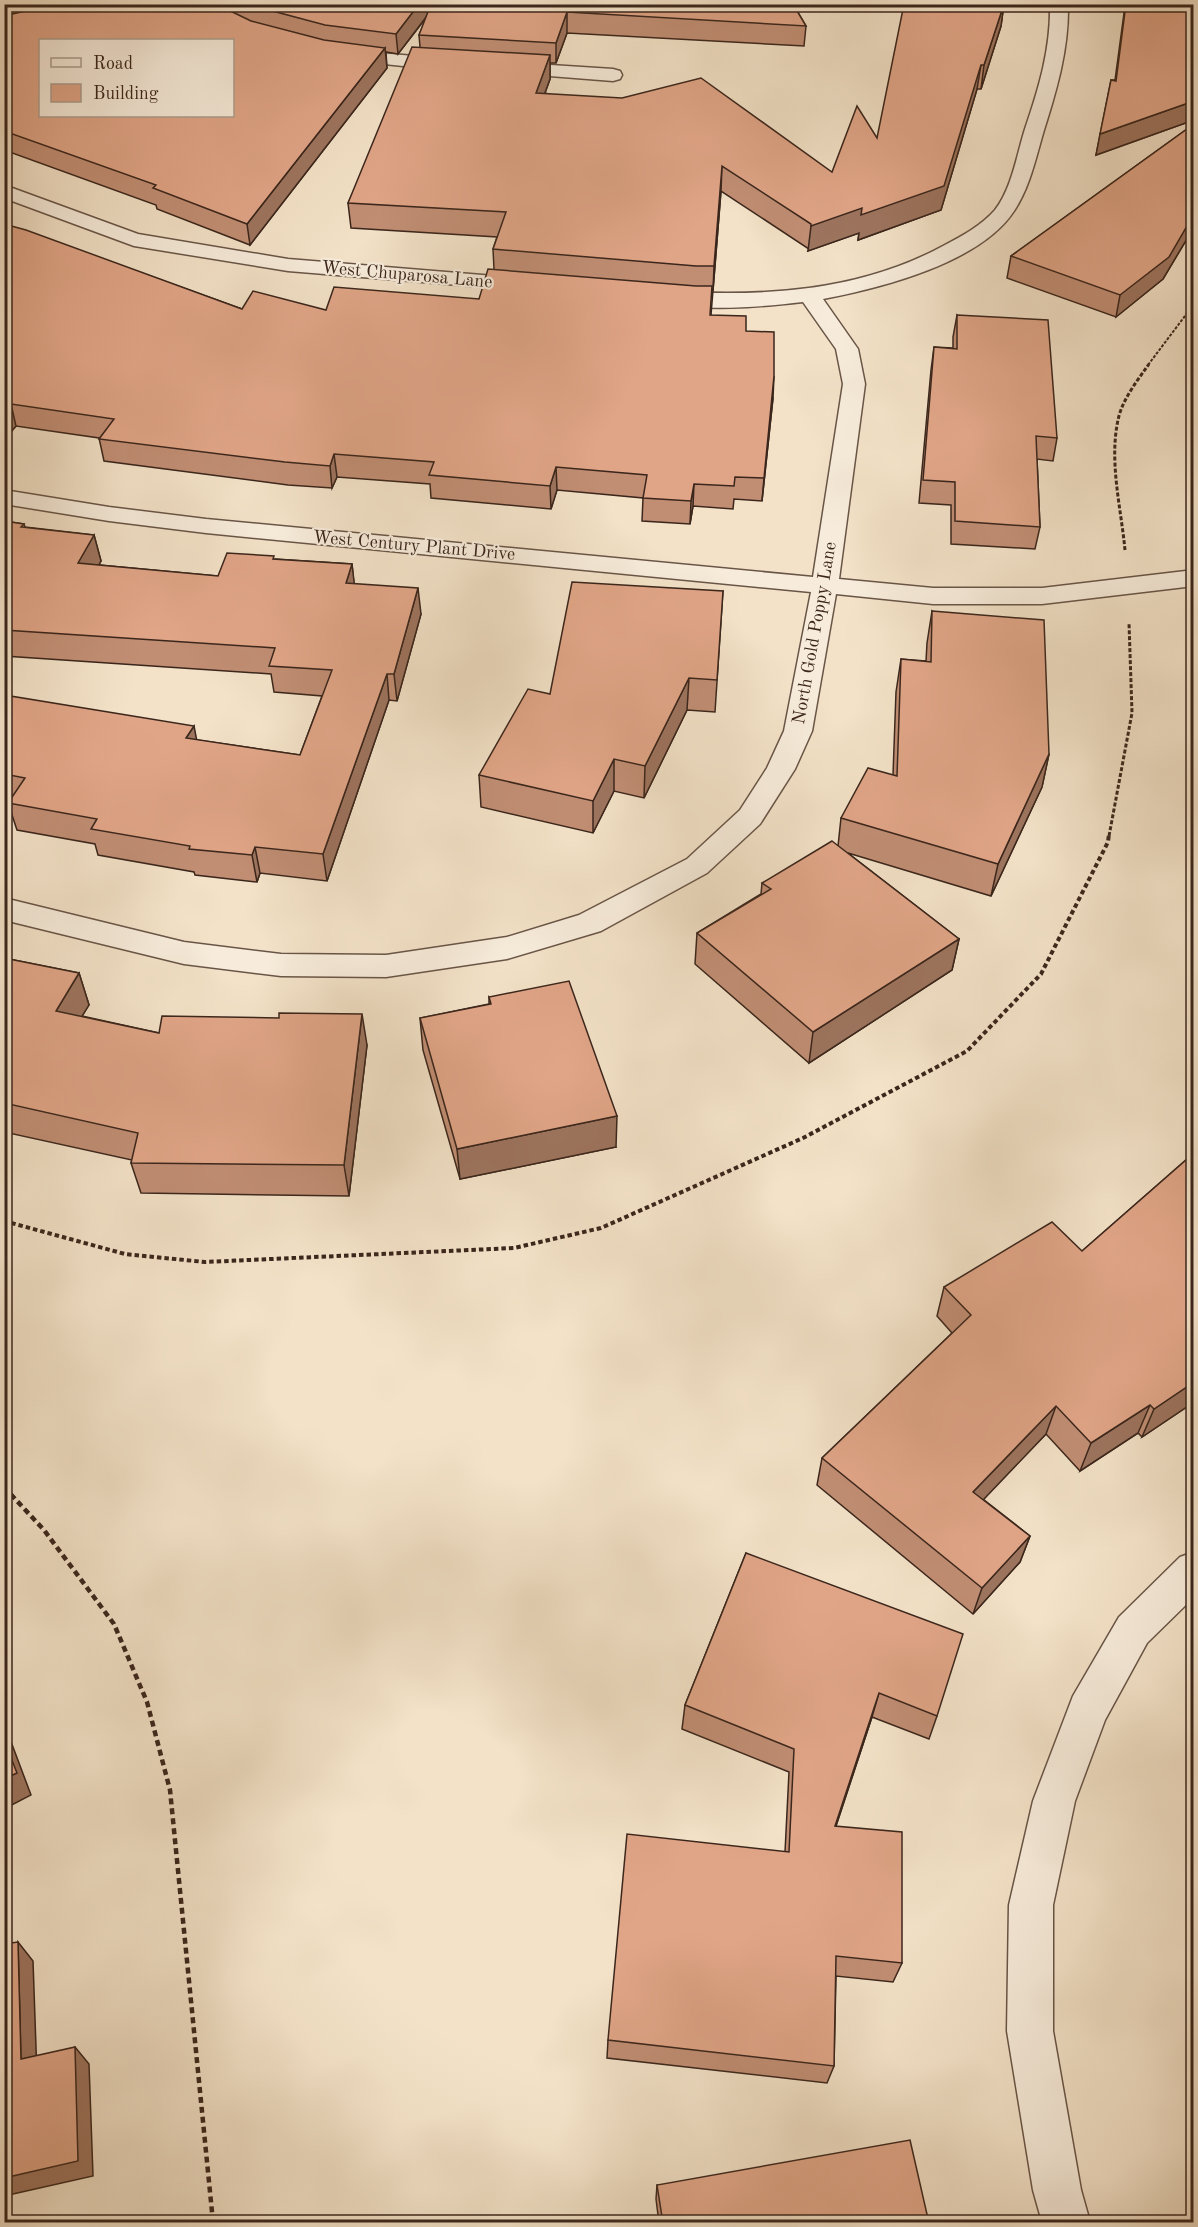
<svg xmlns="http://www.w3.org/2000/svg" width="1198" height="2227" font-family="'Old Standard TT',serif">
<rect width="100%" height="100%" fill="#f3e2c8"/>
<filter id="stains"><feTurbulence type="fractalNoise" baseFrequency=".00333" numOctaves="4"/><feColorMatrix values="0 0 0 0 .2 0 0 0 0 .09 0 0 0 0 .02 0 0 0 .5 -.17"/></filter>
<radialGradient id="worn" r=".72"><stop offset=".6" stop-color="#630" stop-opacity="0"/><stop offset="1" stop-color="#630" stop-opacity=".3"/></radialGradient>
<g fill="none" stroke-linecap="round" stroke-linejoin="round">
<defs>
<g id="minor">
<path d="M1050,4H1068C1069,48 1057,89 1044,130C1036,157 1030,187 1014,211C980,263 881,288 823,299L858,349L865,384L839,579L933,588H1042L1194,570V586L1042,604H933L836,594L812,731L795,769L760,824L707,873L601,931L507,959L386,977L281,976L184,964L4,920V898L184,942L281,954L386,955L507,937L579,915L687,859L740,810L767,768L784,731L811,592L206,533L109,521L4,504V490L109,507L206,519L813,577L843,384L836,349L803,302C760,307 703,312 660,302L657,297L660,292L668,291C762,297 858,292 943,246C962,236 981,226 995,210C1012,188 1017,154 1025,129C1039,88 1051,48 1050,4Z"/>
<polygon points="343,50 450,59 456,61 459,65 456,69 450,71 337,59 334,55 337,51"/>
<polygon points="504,62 613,69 620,71 622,75 620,79 613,81 497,72 495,68 497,64"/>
<polygon points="4,185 138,234 288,259 530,279 538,280 541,285 538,290 530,291 288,271 134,246 4,198"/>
<polygon points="1194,1552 1194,1597 1147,1643 1105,1720 1075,1801 1053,1905 1053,2031 1081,2190 1090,2222 1042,2222 1033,2190 1007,2031 1009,1905 1033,1801 1073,1696 1119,1617 1180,1557"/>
</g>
</defs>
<use href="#minor" stroke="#695547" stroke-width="3"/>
<polyline stroke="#3b261c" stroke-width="2" stroke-dasharray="3 1.5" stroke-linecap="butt" points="1148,365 1194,304"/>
<g stroke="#3b261c" stroke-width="3" stroke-dasharray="4 2" stroke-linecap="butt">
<path d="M1125,550C1121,508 1109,462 1118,420C1122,400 1137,381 1149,364"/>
<polyline points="1109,836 1132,713 1129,623"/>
</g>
<polyline stroke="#3b261c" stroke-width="4" stroke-dasharray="4.5 3" stroke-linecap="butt" points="4,1221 125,1254 205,1262 514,1248 601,1228 803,1138 967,1051 1041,974 1108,842 1109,834"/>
<polyline stroke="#3b261c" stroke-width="4.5" stroke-dasharray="6 4" stroke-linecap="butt" points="4,1487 44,1530 114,1624 147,1702 170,1790 213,2222"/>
<use href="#minor" fill="#f7ecdb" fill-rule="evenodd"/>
</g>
<g fill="#c18e74" stroke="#3b261c" stroke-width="1.5">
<polygon points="4,4 220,7 229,11 219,4 793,4 806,26 804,46 567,33 556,63 550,63 550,79 545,93 832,172 877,138 1004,4 1001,26 981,89 977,89 941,210 858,240 859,233 808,251 809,249 721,191 711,315 746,331 773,398 762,501 734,499 733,509 693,506 690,524 642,521 643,498 557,490 551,509 431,498 430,484 337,477 332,488 288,485 104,461 99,438 16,426 4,440 4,224 242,309 326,310 479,299 494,269 493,249 497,237 351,228 348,203 420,47 419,35 426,18 398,54 386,52 387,68 250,245 157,209 156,205 4,150"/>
<polygon points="1122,4 1194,4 1194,120 1096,155 1111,80 1115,80 1124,13"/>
<polygon points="1194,124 1194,227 1163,279 1116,317 1007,278 1011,256"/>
<polygon points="957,315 1057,438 1053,461 1037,459 1040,527 1035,549 951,544 951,505 919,503 931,370 934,347 953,348 953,337"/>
<polygon points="4,521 24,524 25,527 94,535 101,561 99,565 218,576 275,559 352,564 354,584 421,614 397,701 389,700 327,881 260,873 257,882 195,875 194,872 98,855 95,844 17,830 8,803 10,800 4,799 4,695 197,740 300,755 322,696 274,692 271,674 4,656"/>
<polygon points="723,591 715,712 687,710 644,798 614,791 593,833 481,807 479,775 550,694"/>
<polygon points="932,611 1049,754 1042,787 991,896 848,853 959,939 952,970 809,1063 695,964 697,933 761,894 762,883 838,846 841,818 893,775 896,692 901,659 926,661 927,643"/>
<polygon points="4,958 79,973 89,1005 82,1016 159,1033 367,1045 349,1196 141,1193 131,1163 132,1160 4,1132"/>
<polygon points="489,997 616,1147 460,1179 423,1050 420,1018 489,1004"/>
<polygon points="1194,1153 1194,1402 1142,1437 1138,1433 1080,1471 1046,1434 983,1499 1030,1536 1020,1562 973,1614 817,1485 822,1458 952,1333 937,1316 944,1287 1082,1251"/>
<polygon points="746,1553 937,1716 929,1739 872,1717 836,1826 902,1963 893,1982 836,1976 834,2066 827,2083 607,2058 608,2040 785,1852 789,1772 682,1729 685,1705"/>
<polygon points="1194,2073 1194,2083 1191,2075"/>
<polygon points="657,2185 929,2223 659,2223 656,2199"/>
</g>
<g fill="#9d745e" stroke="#3b261c" stroke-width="1.5">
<polygon points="4,4 78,4 4,23"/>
<polygon points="419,4 436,4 398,54 396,34"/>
<polygon points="1004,4 1001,26 981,89 984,65"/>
<polygon points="567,12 567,33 556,63 556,43"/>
<polygon points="385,48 387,68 250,245 247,224"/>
<polygon points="550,55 550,79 536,117 536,93"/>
<polygon points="981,65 977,89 941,210 858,240 859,233 808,251 811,226"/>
<polygon points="1194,101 1194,120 1096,155 1100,134"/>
<polygon points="722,166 721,191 713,291 714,266"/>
<polygon points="1194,214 1194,227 1163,279 1116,317 1120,295"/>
<polygon points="774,376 773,398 762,501 764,478"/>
<polygon points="11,404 16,426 4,440 4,411"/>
<polygon points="334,454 337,477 332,488 330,466"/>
<polygon points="556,467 557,490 551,509 550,486"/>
<polygon points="694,484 693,506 690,524 691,501"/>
<polygon points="94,535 101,561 85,589 78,563"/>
<polygon points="352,564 355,590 346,583"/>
<polygon points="418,588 421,614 397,701 394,674"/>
<polygon points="387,674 389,700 327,881 323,854"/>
<polygon points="689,678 687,710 644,798 645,766"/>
<polygon points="194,726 199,752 186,738"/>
<polygon points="1049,754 1042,787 991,896 998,864"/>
<polygon points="614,759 614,791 593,833 593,801"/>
<polygon points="255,847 260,873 257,882 252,855"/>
<polygon points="959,939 952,970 809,1063 813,1032"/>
<polygon points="79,973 89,1005 66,1042 56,1011"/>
<polygon points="362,1014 367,1045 349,1196 344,1165"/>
<polygon points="617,1116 616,1147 460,1179 457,1149"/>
<polygon points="1194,1382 1194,1402 1142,1437 1154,1409"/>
<polygon points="1150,1405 1138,1433 1080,1471 1091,1443"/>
<polygon points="1056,1406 1046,1434 965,1519 973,1492"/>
<polygon points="1030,1536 1020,1562 973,1614 982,1588"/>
<polygon points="879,1693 872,1717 829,1847 835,1826"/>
<polygon points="4,1723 31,1795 4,1809"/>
<polygon points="18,1942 33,1961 37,2076 21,2059"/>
<polygon points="75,2047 89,2064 93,2176 4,2196 4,2178"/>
</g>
<g fill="#e0a587" stroke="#3b261c" stroke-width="1.5" fill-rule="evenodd">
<path d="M55,4H216L251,21L324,40L385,48L247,224L153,188L156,185L4,131V16ZM40,40H232V116H40Z"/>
<polygon points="255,4 419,4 396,34 325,25 265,9"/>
<polygon points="431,4 793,4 806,26 567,12 556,43 419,35"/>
<polygon points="904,4 1004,4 984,65 981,65 944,186 861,215 862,208 811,226 811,224 722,166 714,266 696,266 493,249 506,212 348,203 412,47 550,55 536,93 622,98 701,78 832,172 857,106 877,138"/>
<polygon points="1126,4 1194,4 1194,101 1100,134 1111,80 1116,81"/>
<polygon points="1194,124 1194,214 1169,257 1120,295 1011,256"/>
<polygon points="4,224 26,230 242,309 253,291 326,310 334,287 479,299 488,269 696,286 712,286 710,315 746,316 746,331 774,332 774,376 764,478 735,477 734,486 694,484 691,501 643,498 647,475 556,467 550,486 429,475 434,462 334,454 330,466 285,462 99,439 114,419 11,404 4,411"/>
<polygon points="957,315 1048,320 1057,438 1036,436 1040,527 955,521 955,482 923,480 934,347 957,349"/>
<polygon points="4,521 24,524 21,527 94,535 78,563 218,576 227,553 274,556 273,559 352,564 346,583 418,588 394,674 387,674 323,854 255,847 252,855 189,849 190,846 91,829 97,819 8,803 25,778 4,774 4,695 194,726 186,738 300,755 332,670 269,666 275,648 4,630"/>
<polygon points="572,582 723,591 717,680 689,678 645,766 614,759 593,801 479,775 528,689 550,694"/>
<polygon points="932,611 1044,620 1049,754 998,864 841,818 868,768 897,776 901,659 931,662"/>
<polygon points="832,841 959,939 813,1032 697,933 771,889 762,883"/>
<polygon points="4,958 79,973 56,1011 159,1033 162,1016 279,1018 279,1013 362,1014 344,1165 131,1163 138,1133 4,1103"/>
<polygon points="569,981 617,1116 457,1149 420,1018 491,1004 489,997"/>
<polygon points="1194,1153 1194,1382 1154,1409 1150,1405 1091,1443 1056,1406 973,1492 1030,1536 982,1588 822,1458 971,1315 944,1287 1052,1222 1082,1251"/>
<polygon points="746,1553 963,1634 937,1716 879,1693 835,1826 902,1832 902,1963 836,1956 834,2066 608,2040 627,1834 789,1852 794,1749 685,1705"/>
<polygon points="4,1740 17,1773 4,1779"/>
<polygon points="18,1942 21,2059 75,2047 78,2161 4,2178 4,1944"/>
<polygon points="910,2140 929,2223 663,2223 657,2185"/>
</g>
<g text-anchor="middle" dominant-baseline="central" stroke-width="4.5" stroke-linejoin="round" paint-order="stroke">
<g font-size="18" fill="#3b261c" stroke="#f7ecdb">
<text transform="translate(407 275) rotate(5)">West Chuparosa Lane</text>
<text transform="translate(414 546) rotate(5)">West Century Plant Drive</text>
<text transform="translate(815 633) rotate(-80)">North Gold Poppy Lane</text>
</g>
</g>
<rect width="1198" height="2227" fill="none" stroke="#f3e2c8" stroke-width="24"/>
<rect x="6" y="6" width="1186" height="2215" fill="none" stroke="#3b261c" stroke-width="3"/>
<rect x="12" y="12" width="1174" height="2203" fill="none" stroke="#3b261c" stroke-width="1.5"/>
<rect x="39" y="39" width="195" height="78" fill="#f7ecdb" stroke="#ac9d8f" stroke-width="1.5"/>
<rect x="51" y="58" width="30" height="9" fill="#f7ecdb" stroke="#ac9d8f" stroke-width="1.5"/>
<text x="93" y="69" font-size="18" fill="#3b261c">Road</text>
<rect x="51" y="84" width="30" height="18" fill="#e0a587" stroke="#ac9d8f" stroke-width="1.5"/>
<text x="93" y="99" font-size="18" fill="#3b261c">Building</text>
<rect width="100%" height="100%" filter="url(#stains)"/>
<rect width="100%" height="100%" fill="url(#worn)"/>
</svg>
